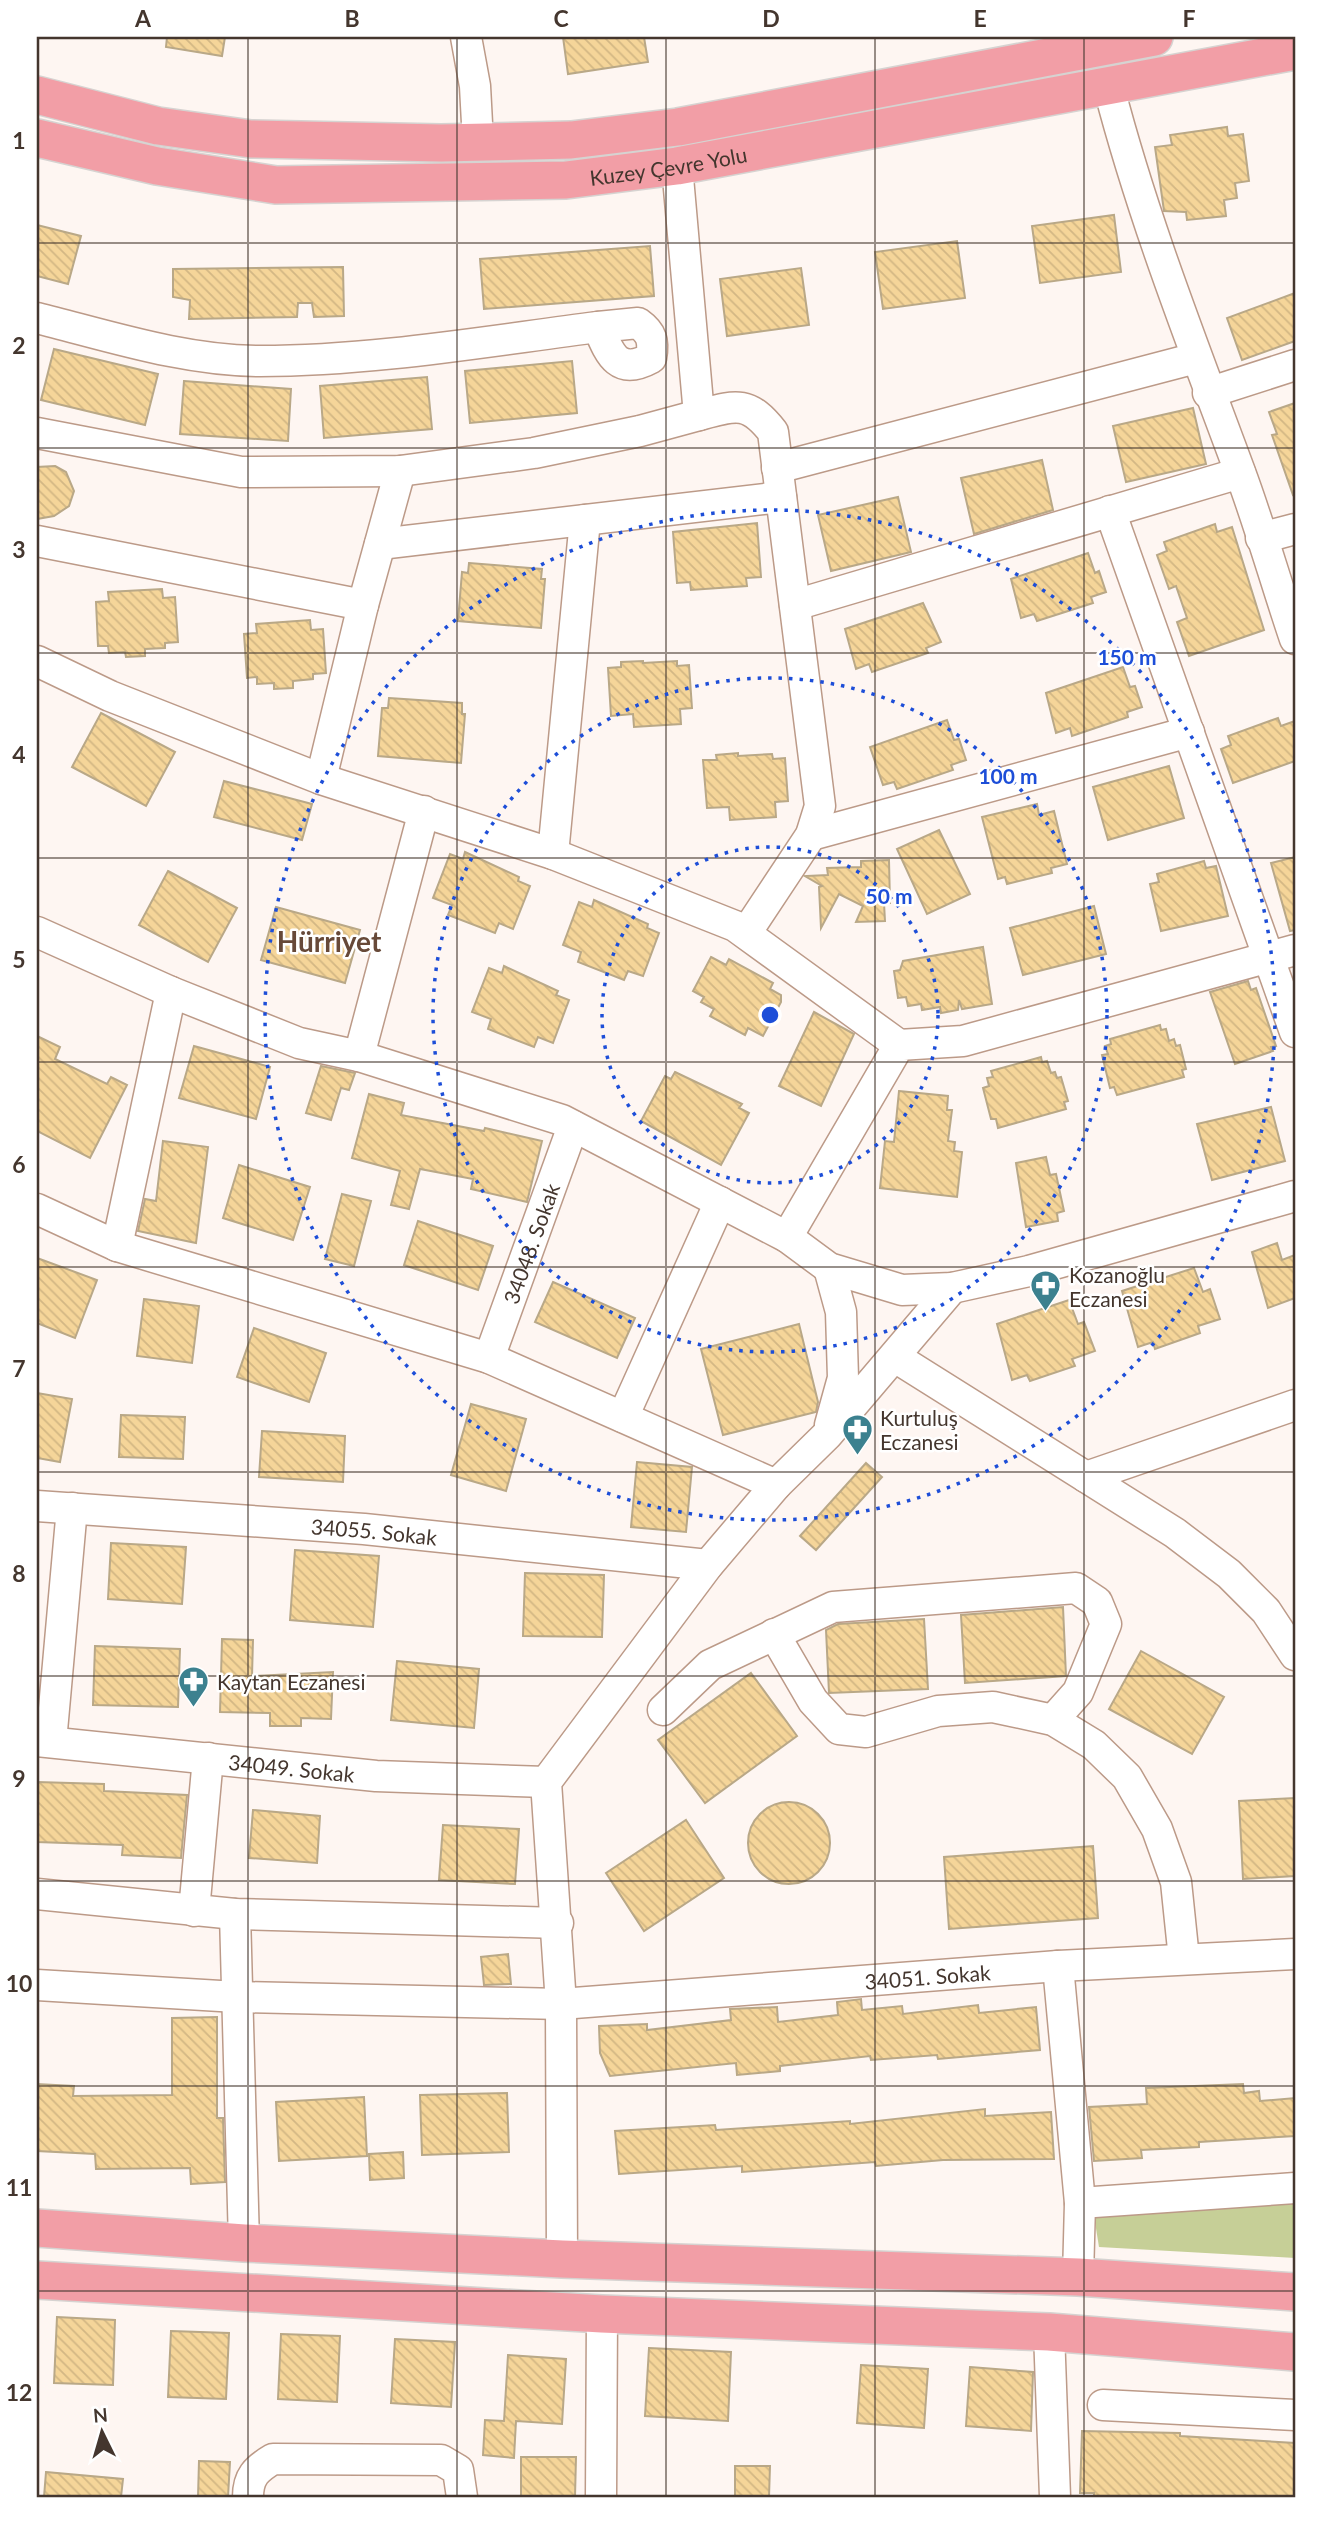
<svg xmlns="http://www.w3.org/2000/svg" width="1332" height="2534" font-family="Lato,sans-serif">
<defs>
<pattern id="building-back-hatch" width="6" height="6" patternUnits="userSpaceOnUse" patternTransform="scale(1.75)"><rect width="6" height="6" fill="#f5d599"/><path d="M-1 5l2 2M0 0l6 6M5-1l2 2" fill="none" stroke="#d3b784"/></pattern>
</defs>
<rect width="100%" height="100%" fill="#fef6f2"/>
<polygon fill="#c6cf97" points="1295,2202 1295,2258 1099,2247 1094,2216"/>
<g fill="url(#building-back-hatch)" stroke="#b9a887" stroke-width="2">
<polygon points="167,37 225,37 222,56 166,47"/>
<polygon points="563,37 644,37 648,62 568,74"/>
<polygon points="1227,127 1228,136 1243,134 1249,181 1235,183 1237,198 1224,200 1226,216 1187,220 1186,212 1164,211 1155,147 1172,145 1170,135"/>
<polygon points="1114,215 1121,272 1040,283 1032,226"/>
<polygon points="37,225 81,236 68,284 37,276"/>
<polygon points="957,241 965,298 883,309 875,252"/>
<polygon points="650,246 654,296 484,309 480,259"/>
<polygon points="343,267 344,316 314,317 312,303 298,303 297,317 189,319 190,300 173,297 173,269"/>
<polygon points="801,268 809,325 727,336 720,279"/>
<polygon points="1295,293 1295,341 1242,360 1227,318"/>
<polygon points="54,349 158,374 145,425 41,400"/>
<polygon points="572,361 577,413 470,423 465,371"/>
<polygon points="427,377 432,429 324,438 320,386"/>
<polygon points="184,381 291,389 288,441 180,434"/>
<polygon points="1295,403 1295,494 1293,495 1272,435 1277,434 1269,412"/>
<polygon points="1193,408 1206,464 1126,482 1113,426"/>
<polygon points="1042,460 1053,510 974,534 961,478"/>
<polygon points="55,466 66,472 74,491 69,506 54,516 37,519 37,467"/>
<polygon points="898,497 911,552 831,571 818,515"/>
<polygon points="757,523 761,577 746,578 747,586 691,590 690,582 677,583 673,532"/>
<polygon points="1215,524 1217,532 1232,527 1264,630 1189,656 1177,622 1187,618 1176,586 1169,589 1157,555 1167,551 1164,542"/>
<polygon points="1088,553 1095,573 1099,571 1106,592 1091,597 1093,603 1037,621 1034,614 1021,618 1011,579"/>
<polygon points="469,563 542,569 541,579 545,579 541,628 458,621 462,572 468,573"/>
<polygon points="162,589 163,598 175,597 178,642 165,643 165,648 145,649 145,656 126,657 125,652 109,653 108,646 98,646 96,602 109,601 108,592"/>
<polygon points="923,603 941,642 926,648 928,653 872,672 869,664 856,669 845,629"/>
<polygon points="310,620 311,630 323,629 326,673 313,674 313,679 293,681 293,688 274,689 274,683 257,684 257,677 247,678 244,634 257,633 256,624"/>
<polygon points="643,661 643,663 677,661 677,666 689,665 692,708 680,709 681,724 634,727 633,714 611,716 608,668 621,667 621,662"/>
<polygon points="1123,667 1130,687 1135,686 1142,707 1127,712 1128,717 1072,736 1070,728 1056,733 1046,693"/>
<polygon points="389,698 462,703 462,714 465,714 461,763 378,756 382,708 388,708"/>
<polygon points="101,713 175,752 146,806 72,767"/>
<polygon points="1278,718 1281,726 1295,721 1295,761 1233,783 1221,749 1231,745 1228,736"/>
<polygon points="947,720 954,740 959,739 966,760 951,765 953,770 897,789 894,782 883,785 870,747"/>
<polygon points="738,753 738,756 772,754 773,759 785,758 788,801 775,802 776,817 730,820 729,807 707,808 703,760 717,760 716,755"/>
<polygon points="1169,766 1184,818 1108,840 1093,787"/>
<polygon points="224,781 312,804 302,840 214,817"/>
<polygon points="1037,804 1039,815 1054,811 1067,864 1051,868 1052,873 1007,884 1005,877 998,879 982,817"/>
<polygon points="939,830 970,894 927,914 897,849"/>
<polygon points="465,852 519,877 518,881 530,886 513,929 499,923 495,933 448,915 452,905 433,898 450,854 463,859"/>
<polygon points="1295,857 1295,930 1290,931 1271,863"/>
<polygon points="889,860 890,903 884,903 885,921 856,922 863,906 839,894 821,928 819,887 822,886 805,876 828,875 827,868 861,867 861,861"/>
<polygon points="1204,861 1206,868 1216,866 1228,916 1161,931 1150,884 1159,882 1157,874"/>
<polygon points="168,871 237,908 208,962 139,925"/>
<polygon points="594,900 648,924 647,928 659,933 643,976 628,971 624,980 578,962 581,952 563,945 579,902 592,907"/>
<polygon points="1094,906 1106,954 1023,975 1010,928"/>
<polygon points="276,907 360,930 345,983 261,960"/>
<polygon points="983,947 992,1004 962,1009 959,1000 958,1010 941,1013 940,1007 922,1010 921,1004 908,1006 906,997 898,998 894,971 900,970 903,961"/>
<polygon points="711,957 726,965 729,959 773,983 770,989 781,995 781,1002 763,1036 748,1028 745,1035 710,1016 714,1009 701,1002 704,997 693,991"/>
<polygon points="504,966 558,991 556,995 569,1000 553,1043 538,1037 534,1047 488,1029 491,1019 472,1012 489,968 502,973"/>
<polygon points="1248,981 1251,990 1256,988 1276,1046 1271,1047 1273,1051 1235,1064 1210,992"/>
<polygon points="814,1012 854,1034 821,1106 779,1086"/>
<polygon points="1160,1025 1161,1030 1166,1029 1169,1041 1174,1039 1176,1046 1180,1045 1186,1069 1182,1070 1184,1077 1117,1095 1114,1087 1110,1088 1102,1055 1108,1054 1105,1046 1111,1044 1110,1039"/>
<polygon points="37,1036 60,1047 55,1059 107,1084 111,1077 127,1085 90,1158 37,1131"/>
<polygon points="194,1046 270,1067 256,1119 179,1098"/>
<polygon points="1041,1057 1042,1062 1047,1061 1051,1073 1055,1072 1057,1078 1061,1077 1068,1101 1064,1102 1066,1109 998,1128 996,1119 991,1119 983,1088 989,1086 987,1078 993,1077 991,1071"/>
<polygon points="321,1066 355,1073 349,1090 341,1088 331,1120 306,1113"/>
<polygon points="675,1072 742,1104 739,1108 749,1113 721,1165 641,1121 665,1076 671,1079"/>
<polygon points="899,1091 948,1096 947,1110 952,1110 948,1141 955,1142 954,1151 962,1152 957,1197 880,1188 885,1141 894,1142"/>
<polygon points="369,1094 404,1103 401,1115 484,1131 485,1128 542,1141 527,1202 471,1189 473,1179 420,1169 409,1209 391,1205 400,1171 352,1158"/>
<polygon points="1271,1107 1285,1161 1212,1180 1197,1124"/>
<polygon points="163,1141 208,1147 196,1243 138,1231 145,1199 156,1201"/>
<polygon points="1046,1157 1050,1175 1056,1174 1064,1211 1057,1213 1058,1221 1026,1227 1016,1163"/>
<polygon points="239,1165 310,1187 293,1240 223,1218"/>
<polygon points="342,1194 371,1201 354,1266 325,1259"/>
<polygon points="418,1221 493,1246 478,1290 404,1265"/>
<polygon points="1277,1243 1282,1260 1295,1255 1295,1298 1268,1308 1252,1252"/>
<polygon points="37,1258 97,1280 75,1338 37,1323"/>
<polygon points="1194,1268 1203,1292 1210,1289 1220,1319 1198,1326 1200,1333 1155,1349 1153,1342 1138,1347 1122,1291"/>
<polygon points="553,1282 635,1318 617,1358 535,1322"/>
<polygon points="144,1299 199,1306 192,1363 137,1356"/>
<polygon points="1069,1300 1078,1324 1084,1322 1095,1351 1072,1359 1075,1366 1030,1381 1027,1375 1012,1380 997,1324"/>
<polygon points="799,1324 818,1402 816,1412 723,1435 701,1349"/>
<polygon points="254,1328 326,1353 309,1402 237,1377"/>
<polygon points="37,1393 72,1399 60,1462 37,1458"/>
<polygon points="471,1404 526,1419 506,1491 451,1475"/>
<polygon points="121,1415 185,1417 183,1459 119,1457"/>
<polygon points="262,1431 345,1436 343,1482 259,1477"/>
<polygon points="637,1462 692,1467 686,1532 631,1527"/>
<polygon points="866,1463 882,1477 816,1550 800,1536"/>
<polygon points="111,1543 186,1547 182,1604 108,1599"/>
<polygon points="295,1550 379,1556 373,1627 290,1620"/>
<polygon points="525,1573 604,1575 602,1637 523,1636"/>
<polygon points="1063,1607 1066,1676 965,1683 961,1615"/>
<polygon points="924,1619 928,1689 829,1693 826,1630 838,1624"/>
<polygon points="222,1639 253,1640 252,1676 333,1672 331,1719 301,1718 301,1726 270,1726 270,1713 220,1712"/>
<polygon points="95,1646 180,1649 178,1707 93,1705"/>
<polygon points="1141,1651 1224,1697 1192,1754 1109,1709"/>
<polygon points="397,1661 479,1669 474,1728 391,1720"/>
<polygon points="751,1673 797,1736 705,1803 658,1740"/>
<polygon points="37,1782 104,1784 104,1791 187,1795 181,1858 122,1855 123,1845 37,1842"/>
<polygon points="1295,1798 1295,1876 1243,1879 1239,1801"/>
<circle cx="789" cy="1843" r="41"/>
<polygon points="253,1810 320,1816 317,1863 249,1858"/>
<polygon points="686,1820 724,1878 644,1931 606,1873"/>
<polygon points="443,1825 519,1829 515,1884 439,1880"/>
<polygon points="1093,1846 1098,1918 949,1929 944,1857"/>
<polygon points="508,1954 511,1984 484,1985 481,1957"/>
<polygon points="861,1999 862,2010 902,2006 903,2014 978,2005 979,2013 1036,2007 1040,2050 938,2059 937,2055 871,2060 870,2056 780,2066 780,2071 737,2075 736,2063 610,2076 600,2053 599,2026 647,2024 647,2030 731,2020 730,2009 777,2007 778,2022 838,2015 837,2002"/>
<polygon points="217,2017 217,2118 223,2118 225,2182 191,2184 190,2168 96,2169 95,2154 37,2151 37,2084 74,2086 73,2096 172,2095 172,2018"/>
<polygon points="1243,2084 1244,2093 1259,2091 1260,2101 1295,2098 1295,2136 1199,2142 1199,2147 1141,2150 1142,2158 1094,2161 1089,2107 1147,2104 1146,2088"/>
<polygon points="507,2093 509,2152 422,2155 420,2095"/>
<polygon points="364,2097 367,2156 279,2161 276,2102"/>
<polygon points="985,2109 985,2116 1051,2112 1054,2159 943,2160 876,2166 875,2162 742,2172 742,2166 619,2174 615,2131 715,2125 716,2130 850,2121 850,2124"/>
<polygon points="403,2152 404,2178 370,2180 369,2154"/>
<polygon points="57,2317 115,2320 113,2385 54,2383"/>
<polygon points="171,2331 229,2333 226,2399 168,2397"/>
<polygon points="281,2334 340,2336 337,2402 278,2399"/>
<polygon points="395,2339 455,2342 451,2407 391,2403"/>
<polygon points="649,2348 731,2352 728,2421 645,2416"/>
<polygon points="508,2355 566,2359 562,2424 516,2421 514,2458 483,2455 485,2420 504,2421"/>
<polygon points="861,2365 928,2369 924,2428 857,2423"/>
<polygon points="970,2367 1033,2372 1031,2431 966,2426"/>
<polygon points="1082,2431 1180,2433 1180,2436 1295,2443 1295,2497 1094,2497 1094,2493 1080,2493"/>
<polygon points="521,2457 576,2457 575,2497 521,2497"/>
<polygon points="199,2461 230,2462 228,2497 198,2497"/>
<polygon points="735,2466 770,2466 769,2497 735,2497"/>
<polygon points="46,2472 123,2479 121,2497 44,2497"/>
</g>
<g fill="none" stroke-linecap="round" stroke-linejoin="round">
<defs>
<g id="minor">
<polyline points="466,37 475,86 478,142"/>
<path d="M1109,88C1143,219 1193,345 1240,472C1260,526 1276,583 1295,639"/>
<path d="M677,166L699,415C736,405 748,400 773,432L820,806L811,835L746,933"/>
<path d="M37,318C109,336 185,361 260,361C373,361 487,341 598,327"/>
<path d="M638,323C652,333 654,341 651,358C618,376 610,355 598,327Z"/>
<polyline points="1208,393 1295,365"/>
<polyline points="37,433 241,472 400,471 534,453 640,431 699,415"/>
<polyline points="777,468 1196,358"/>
<polyline points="1110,511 1295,1032"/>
<polyline points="1261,538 1295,529"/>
<polyline points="37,541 363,605"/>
<polyline points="380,544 781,497"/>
<polyline points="795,605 1240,473"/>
<polyline points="37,661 110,696 321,779 553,854 735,926 899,1045"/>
<polyline points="321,779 363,605 400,471"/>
<polyline points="811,835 1189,732"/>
<polyline points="553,854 585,520"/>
<polyline points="37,932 171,992 299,1043 359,1056 562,1120 787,1237 829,1268 902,1290 952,1288 1029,1271 1295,1196"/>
<polyline points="359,1056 424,811"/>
<polyline points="37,1209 117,1246 489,1358 776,1485"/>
<polyline points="787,1237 899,1045 963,1041 1295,950"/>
<polyline points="117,1246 171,992"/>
<polyline points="829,1268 841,1312 843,1378 830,1425"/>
<polyline points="895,1357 1175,1533 1229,1574 1266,1611 1295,1655"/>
<path id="s1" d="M489,1358L573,1126"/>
<polyline points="623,1417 720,1202"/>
<polyline points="1086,1477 1295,1405"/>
<path id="s2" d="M37,1506L364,1529L708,1565"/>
<polyline points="774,1634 813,1701 839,1729 866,1732 938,1711 993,1707 1053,1720 1094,1745 1127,1777 1157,1829 1176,1882 1184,1959"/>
<polyline points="663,1710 710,1665 833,1607 1076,1588 1097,1602 1106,1624 1078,1692 1053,1720"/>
<path id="s3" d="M37,1741L376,1776L546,1782"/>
<polyline points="51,1742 72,1508"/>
<polyline points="37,1894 235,1914 558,1923"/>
<polyline points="194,1911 208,1758"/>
<polyline points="235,1914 244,2243"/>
<polyline points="1058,1966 1080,2203 1078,2277"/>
<path id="s4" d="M37,1985L237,1997L561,2004L1058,1966L1295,1954"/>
<polyline points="1080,2203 1295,2188"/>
<polyline points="562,2259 561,2004 546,1782 708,1565 776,1485 827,1435 952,1288"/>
<polyline points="1049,2332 1055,2497"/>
<polyline points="1103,2405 1295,2415"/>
<path d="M248,2497C248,2477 256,2469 273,2459L441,2460L458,2470L462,2497"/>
<polyline points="601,2497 602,2314"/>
</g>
<g id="major">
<polyline points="37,95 158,126 251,139 441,143 571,140 678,127 1154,37"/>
<path id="s5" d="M37,138L157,166L276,185L566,180L677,166L1295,51"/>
<polyline points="37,2228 244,2243 562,2259 1078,2277 1295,2292"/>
<polyline points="37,2280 602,2314 1049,2332 1295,2352"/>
</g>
</defs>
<use href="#minor" stroke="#bc9a88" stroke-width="33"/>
<use href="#major" stroke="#d6d3d1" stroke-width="40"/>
<use href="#minor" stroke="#fff" stroke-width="30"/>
<use href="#major" stroke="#f29ea6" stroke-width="37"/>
</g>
<path fill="none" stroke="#44362e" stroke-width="2" stroke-opacity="0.55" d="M248,37V2497M457,37V2497M666,37V2497M875,37V2497M1084,37V2497M37,243H1295M37,448H1295M37,653H1295M37,858H1295M37,1062H1295M37,1267H1295M37,1472H1295M37,1676H1295M37,1881H1295M37,2086H1295M37,2291H1295"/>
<g fill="none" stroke="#1d4ed8" stroke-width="3.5" stroke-dasharray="3.5 7">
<circle cx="770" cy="1015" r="168"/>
<circle cx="770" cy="1015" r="337"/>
<circle cx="770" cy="1015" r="505"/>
</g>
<defs>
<symbol id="pharmacy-pin" viewBox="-11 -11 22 30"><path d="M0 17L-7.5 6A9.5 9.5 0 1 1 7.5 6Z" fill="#3c818f" stroke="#fff"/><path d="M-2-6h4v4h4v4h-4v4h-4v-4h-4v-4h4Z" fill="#fff"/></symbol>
</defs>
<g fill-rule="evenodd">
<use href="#pharmacy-pin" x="1028" y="1268" width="35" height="47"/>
<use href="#pharmacy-pin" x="840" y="1412" width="35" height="47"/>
<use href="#pharmacy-pin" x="176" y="1664" width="35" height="47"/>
</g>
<g text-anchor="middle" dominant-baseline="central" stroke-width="5" stroke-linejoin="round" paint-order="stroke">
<g font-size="21" fill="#44362e" stroke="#fff">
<text stroke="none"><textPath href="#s5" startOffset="637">Kuzey Çevre Yolu</textPath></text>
<text stroke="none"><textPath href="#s1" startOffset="122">34048. Sokak</textPath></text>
<text stroke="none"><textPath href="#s2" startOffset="338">34055. Sokak</textPath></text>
<text stroke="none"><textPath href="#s3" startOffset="256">34049. Sokak</textPath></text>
<text stroke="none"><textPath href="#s4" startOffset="892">34051. Sokak</textPath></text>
</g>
<g font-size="21" fill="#44362e" stroke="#fff" text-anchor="start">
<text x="1069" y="1274">Kozanoğlu<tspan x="1069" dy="24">Eczanesi</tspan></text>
<text x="880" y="1417">Kurtuluş<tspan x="880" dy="24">Eczanesi</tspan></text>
<text x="217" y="1681">Kaytan Eczanesi</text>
</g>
<g font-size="28" font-weight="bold" fill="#674938" stroke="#fff">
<text x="329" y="941">Hürriyet</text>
</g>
</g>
<circle cx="770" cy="1015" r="10" fill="#1d4ed8" stroke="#fff" stroke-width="3.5"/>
<g font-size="21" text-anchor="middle" font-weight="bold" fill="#1d4ed8" stroke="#fff" stroke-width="5" stroke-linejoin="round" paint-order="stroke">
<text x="1127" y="665">150 m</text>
<text x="1008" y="784">100 m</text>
<text x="889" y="904">50 m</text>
</g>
<rect width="1332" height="2534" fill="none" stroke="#ffffff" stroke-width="77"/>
<g transform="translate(102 2432) rotate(355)" stroke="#ffffff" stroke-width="5" paint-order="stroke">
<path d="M0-5L12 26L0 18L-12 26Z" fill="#44362e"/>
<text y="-10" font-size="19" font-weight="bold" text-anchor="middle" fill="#44362e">N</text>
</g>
<rect x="38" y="38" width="1256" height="2458" fill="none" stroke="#44362e" stroke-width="2.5"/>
<g font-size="23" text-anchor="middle" font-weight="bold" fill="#44362e">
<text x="143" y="27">A</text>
<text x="352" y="27">B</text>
<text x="561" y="27">C</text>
<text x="771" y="27">D</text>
<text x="980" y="27">E</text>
<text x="1189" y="27">F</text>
<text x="19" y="149">1</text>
<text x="19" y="354">2</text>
<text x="19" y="558">3</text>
<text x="19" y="763">4</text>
<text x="19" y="968">5</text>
<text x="19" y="1173">6</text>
<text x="19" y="1377">7</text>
<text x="19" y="1582">8</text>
<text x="19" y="1787">9</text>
<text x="19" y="1992">10</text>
<text x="19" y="2196">11</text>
<text x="19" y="2401">12</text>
</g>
</svg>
